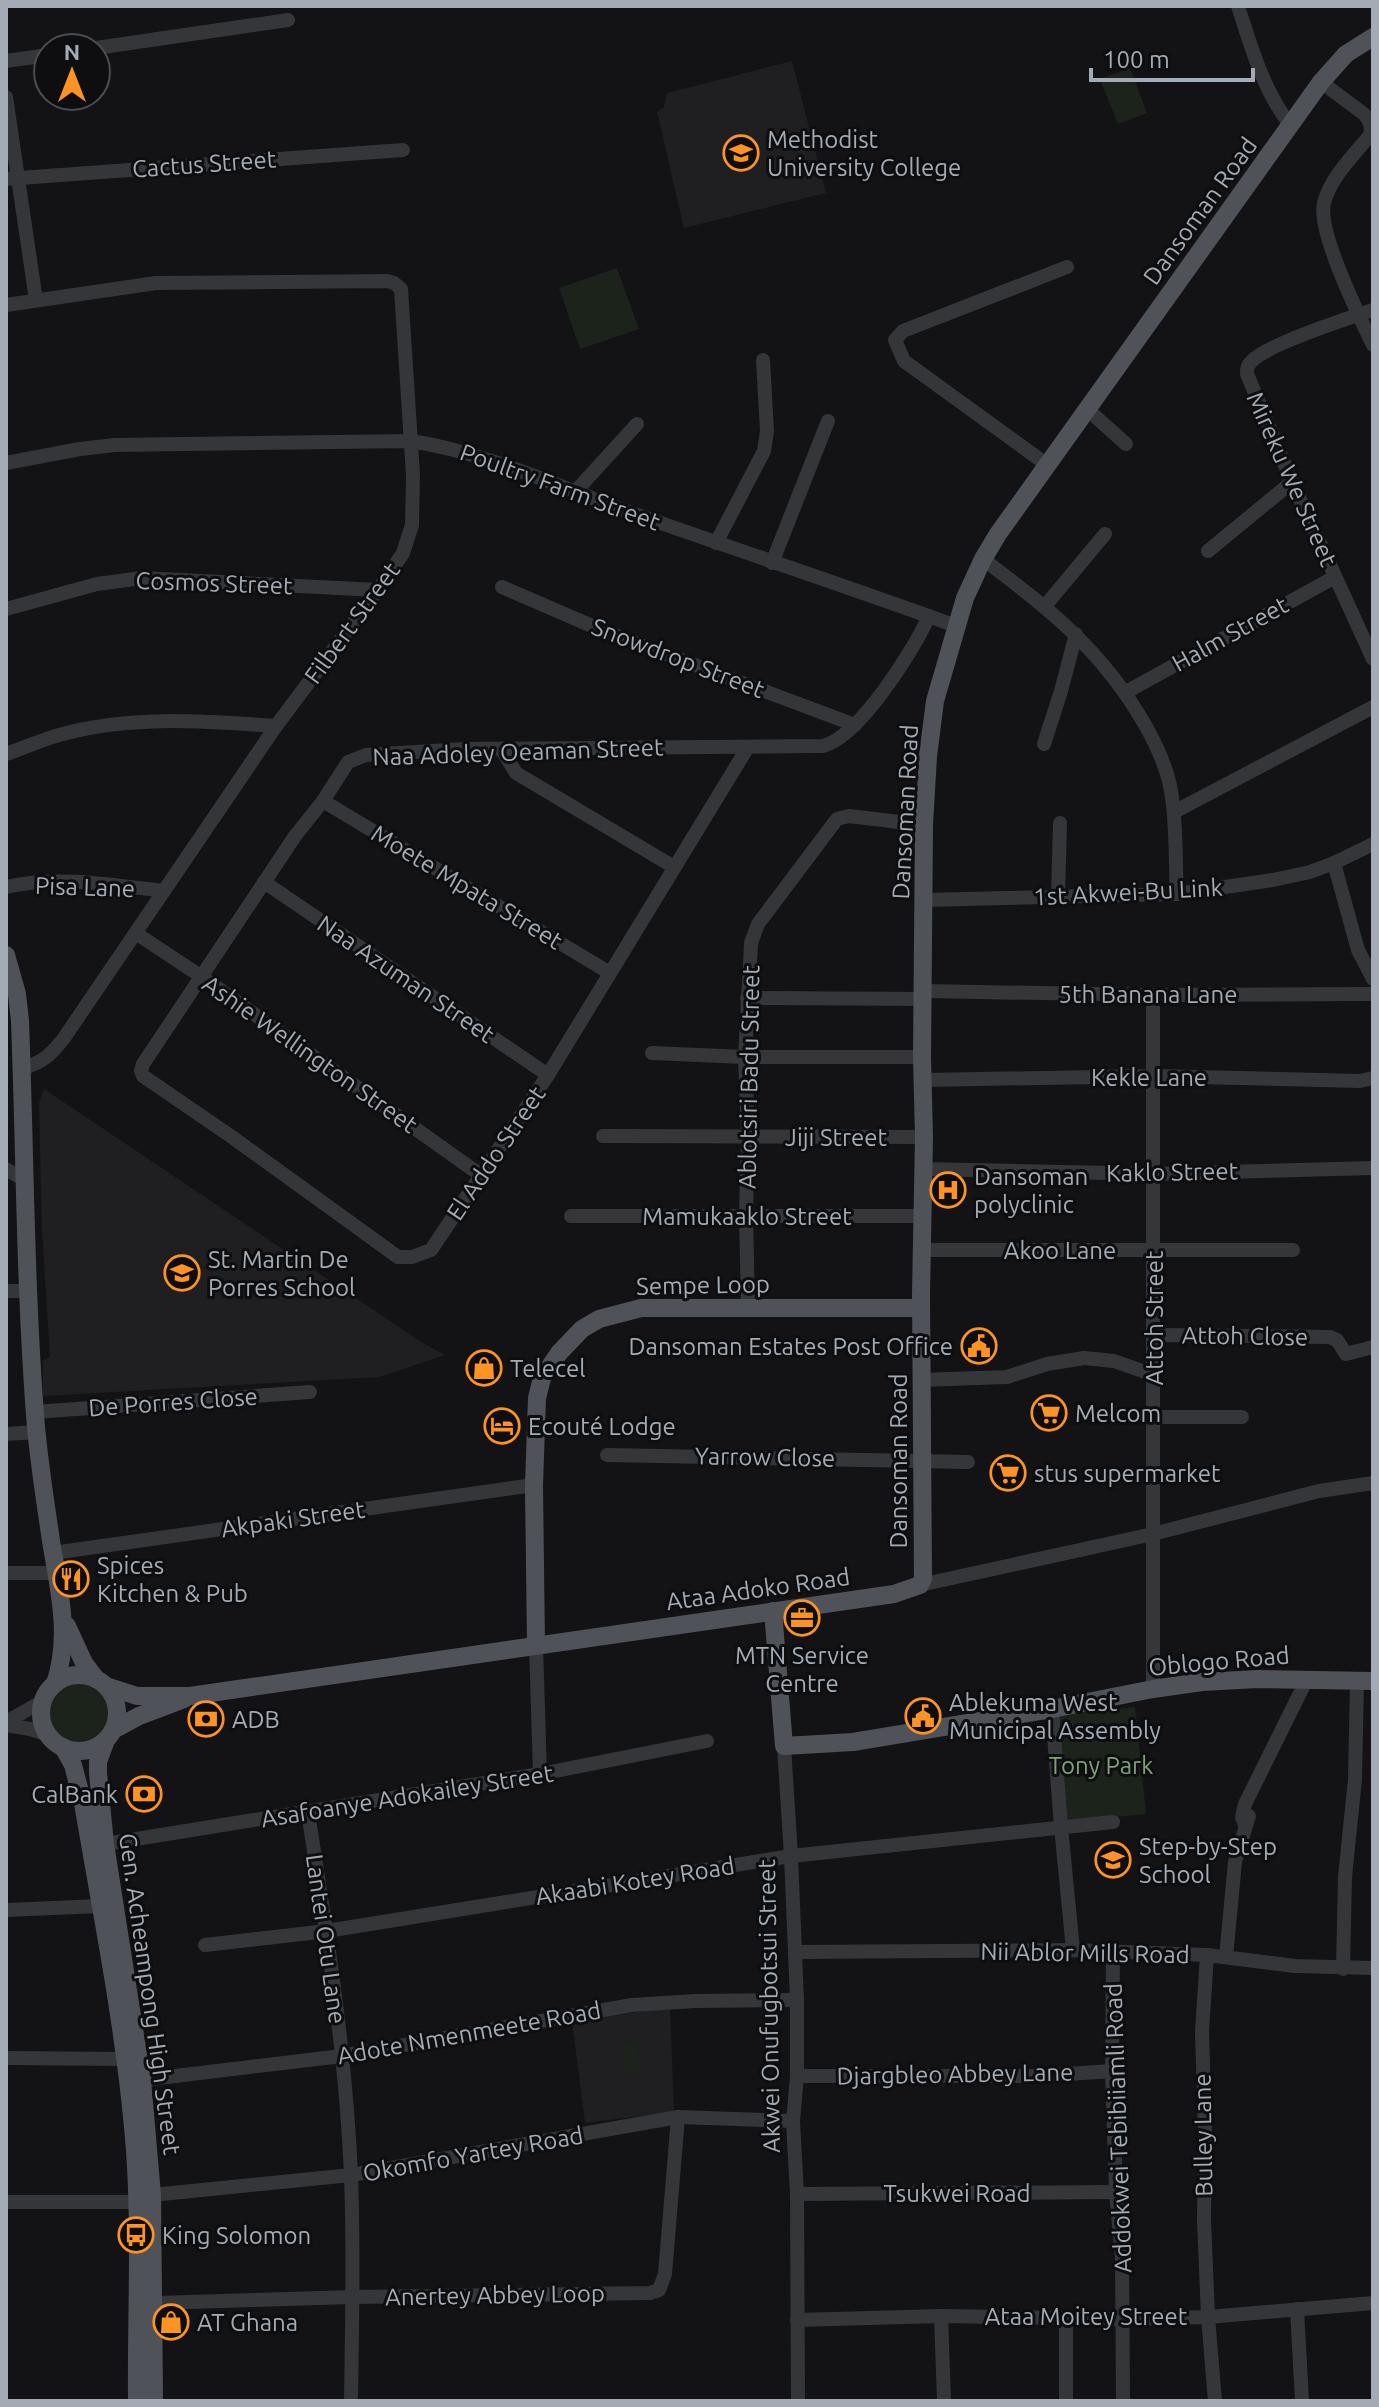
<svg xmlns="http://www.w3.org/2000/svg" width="1379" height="2407" font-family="Ubuntu,sans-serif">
<rect width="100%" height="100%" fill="#131315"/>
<g fill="#1f1f22">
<polygon points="792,61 826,193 684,228 657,112 664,107 667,93"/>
<polygon points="44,1089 423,1343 445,1355 380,1377 43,1396 43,1360 50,1357 42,1231 39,1103"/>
<polygon points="670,2008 674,2112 585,2123 572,2021"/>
</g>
<g fill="#1b231b">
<polygon points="1130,68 1147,113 1118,124 1100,79"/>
<polygon points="617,268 639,329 580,349 559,288"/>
<circle cx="78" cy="1714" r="32"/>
<polygon points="1135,1707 1146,1814 1066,1822 1055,1715"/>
<polygon points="636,2043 640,2071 626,2073 622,2045"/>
</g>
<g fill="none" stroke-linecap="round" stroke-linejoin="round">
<g stroke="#34363a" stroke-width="14">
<path d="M1238,6C1251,47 1264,92 1291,126"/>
<polyline points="96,48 288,20"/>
<polyline points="6,61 48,55"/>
<path d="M1321,82L1364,114C1370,121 1372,126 1370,135C1354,155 1330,178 1324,203C1317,231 1359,316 1373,345"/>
<polyline points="6,97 36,300"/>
<polyline points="6,179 403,150"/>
<path d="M6,305L156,283L387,281L394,283L401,289L413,475L412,525L403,553L378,590L276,726L64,1038C50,1056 43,1062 21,1069"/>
<path d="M1373,310C1349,318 1265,345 1251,362C1247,366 1247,368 1247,374L1292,482L1373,659"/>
<polyline points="1086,408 1126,444"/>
<path d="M6,463L80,449L115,445L411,441C488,453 559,487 632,513C740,551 849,587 956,626"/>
<polyline points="1046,464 904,361 895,340 903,331 1067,267"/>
<polyline points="575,492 637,424"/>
<polyline points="716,543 764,451 767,431 763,360"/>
<polyline points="1208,551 1292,482"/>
<path d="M983,559C1049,609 1101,649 1144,723C1156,744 1167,766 1171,791C1177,824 1175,860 1177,894"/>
<polyline points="772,563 828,421"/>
<polyline points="502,587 599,629 855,725"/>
<polyline points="1045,606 1105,534"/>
<polyline points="6,609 97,584 142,578 378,590"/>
<polyline points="1126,692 1335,577"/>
<polyline points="1044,744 1061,691 1076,634"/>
<path d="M748,747L548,1075L431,1250L412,1257H398L232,1137L143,1076L141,1071L143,1064L295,836L323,801L348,762L366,755L465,749L823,746C859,737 914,650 929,616"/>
<polyline points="502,750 516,773 674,867"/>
<path d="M6,754C24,748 41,740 59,735C129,715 204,721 276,726"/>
<polyline points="323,801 610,973"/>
<polyline points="1174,812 1373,707"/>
<polyline points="1334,863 1358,950 1373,979"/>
<polyline points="264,882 548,1075"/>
<path d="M6,887C57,875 113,885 164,891"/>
<polyline points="1058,896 1060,823"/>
<polyline points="924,900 1177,894 1273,880 1310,872 1334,863 1373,844"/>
<polyline points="137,934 202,977 482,1176"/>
<polyline points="924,991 1153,995 1373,994"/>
<polyline points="747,998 924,999"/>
<polyline points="652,1053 745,1057 922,1057"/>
<polyline points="924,1080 1154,1076 1360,1081 1373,1078"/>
<polyline points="603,1136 924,1137"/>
<polyline points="6,1169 23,1179"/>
<polyline points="924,1169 1154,1174 1373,1168"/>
<polyline points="571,1216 923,1216"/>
<polyline points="923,1250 1293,1250"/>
<polyline points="6,1291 27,1291"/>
<polyline points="748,1307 746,1215 748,1136 745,1057 751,943 758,924 837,819 849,816 924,825"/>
<polyline points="1154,1335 1330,1337 1337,1340 1346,1354 1373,1347"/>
<polyline points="921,1380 1007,1377 1047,1364 1084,1358 1114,1361 1154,1375"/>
<polyline points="35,1412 310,1392"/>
<polyline points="1154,1417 1242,1417"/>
<polyline points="6,1434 37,1432"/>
<polyline points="607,1455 968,1462"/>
<polyline points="53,1553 534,1485"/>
<polyline points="6,1573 57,1573"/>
<polyline points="920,1585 1153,1534 1319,1491 1373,1483"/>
<polyline points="536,1645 540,1774"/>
<polyline points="1153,1689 1153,995"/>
<polyline points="1052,1709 1061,1827 1073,1950"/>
<polyline points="6,1722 43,1701"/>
<polyline points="6,1725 30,1729 49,1735"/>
<polyline points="784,1746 791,1856 797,2000 797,2076 793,2121 797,2194 798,2401"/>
<path d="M308,1813C327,1933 346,2054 351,2176C354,2251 352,2326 351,2401"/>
<polyline points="1245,1825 1242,1817 1245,1804 1307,1679"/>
<polyline points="105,1844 540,1774 707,1741"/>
<polyline points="6,1910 101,1906"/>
<polyline points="205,1945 327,1931 791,1856 1113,1822"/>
<polyline points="795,1952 1073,1950 1207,1955 1295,1966 1373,1968"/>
<polyline points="1113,1952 1112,2071 1116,2192 1122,2257 1123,2401"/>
<polyline points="1207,1955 1202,2032 1205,2132 1204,2220 1208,2317 1215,2401"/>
<polyline points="1226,1957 1235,1862 1249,1816"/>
<polyline points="1343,1969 1345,1877 1355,1779 1357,1681"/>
<polyline points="6,2058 125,2059"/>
<polyline points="797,2076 1038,2076 1112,2071"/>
<polyline points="142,2080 342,2056 632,2005 695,2001 797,2000"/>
<polyline points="797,2194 1116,2192"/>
<polyline points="152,2195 351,2175 678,2117 793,2121"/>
<polyline points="6,2202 139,2202"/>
<polyline points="154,2303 352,2297 650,2293 659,2290 665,2274 678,2117"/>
<polyline points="1297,2309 1302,2401"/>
<polyline points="941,2316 944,2401"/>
<polyline points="1066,2317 1066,2401"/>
<polyline points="797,2320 941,2316 1123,2319 1208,2317 1373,2303"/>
</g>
<g stroke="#4f5359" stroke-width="18">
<path d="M6,955L17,994L20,1021C25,1152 25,1283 35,1415C38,1457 45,1499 51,1541C59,1590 71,1636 55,1684"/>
<polyline points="773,1611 784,1746 853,1742 1052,1709 1153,1689 1202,1682 1258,1679 1373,1681"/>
<polyline points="67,1626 84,1663 96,1679"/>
<polyline points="536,1645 534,1485 537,1398 542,1378 559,1353 582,1329 599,1319 641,1308 921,1308"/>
<circle cx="79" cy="1713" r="38"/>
<polyline points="106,1686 137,1696 190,1696 894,1594 920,1585 923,1578 921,1294 924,1137 922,1057 924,825 928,756 935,701 965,598 983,559 998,534 1321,82 1346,54 1373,37"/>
<polyline points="113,1730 139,1716 184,1699"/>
<polyline points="106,1740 98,1762 98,1773 105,1844 142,2080 152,2195 154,2401"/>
<path d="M63,1747L73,1765L83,1803C101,1910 123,2018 133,2127C142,2218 136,2310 137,2401"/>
</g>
</g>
<defs>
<symbol id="university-ring" viewBox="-11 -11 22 22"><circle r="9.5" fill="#0e0e10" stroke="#fd9323" stroke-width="1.5"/><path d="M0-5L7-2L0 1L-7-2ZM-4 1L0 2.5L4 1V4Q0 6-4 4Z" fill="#fd9323"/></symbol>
<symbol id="hospital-ring" viewBox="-11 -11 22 22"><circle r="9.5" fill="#0e0e10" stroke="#fd9323" stroke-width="1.5"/><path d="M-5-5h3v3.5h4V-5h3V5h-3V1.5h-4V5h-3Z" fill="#fd9323"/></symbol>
<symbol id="school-ring" viewBox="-11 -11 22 22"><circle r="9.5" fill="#0e0e10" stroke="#fd9323" stroke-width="1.5"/><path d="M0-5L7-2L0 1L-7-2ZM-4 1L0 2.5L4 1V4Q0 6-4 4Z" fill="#fd9323"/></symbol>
<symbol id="civic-ring" viewBox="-11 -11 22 22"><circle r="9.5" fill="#0e0e10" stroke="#fd9323" stroke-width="1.5"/><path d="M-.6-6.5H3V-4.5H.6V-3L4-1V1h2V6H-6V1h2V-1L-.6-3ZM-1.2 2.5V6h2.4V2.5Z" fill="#fd9323"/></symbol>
<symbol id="shop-ring" viewBox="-11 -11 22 22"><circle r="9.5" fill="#0e0e10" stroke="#fd9323" stroke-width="1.5"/><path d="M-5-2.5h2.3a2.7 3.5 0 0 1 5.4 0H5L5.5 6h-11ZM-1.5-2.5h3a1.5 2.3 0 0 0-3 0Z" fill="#fd9323"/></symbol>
<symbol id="supermarket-ring" viewBox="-11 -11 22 22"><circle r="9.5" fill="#0e0e10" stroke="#fd9323" stroke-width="1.5"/><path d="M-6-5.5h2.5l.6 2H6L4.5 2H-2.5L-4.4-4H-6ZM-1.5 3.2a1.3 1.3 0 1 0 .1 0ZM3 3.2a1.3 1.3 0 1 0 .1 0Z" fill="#fd9323"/></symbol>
<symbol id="hotel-ring" viewBox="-11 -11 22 22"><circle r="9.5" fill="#0e0e10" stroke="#fd9323" stroke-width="1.5"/><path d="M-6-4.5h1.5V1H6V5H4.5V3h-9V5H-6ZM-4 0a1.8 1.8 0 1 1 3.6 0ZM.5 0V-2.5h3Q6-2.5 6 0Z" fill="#fd9323"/></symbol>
<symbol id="restaurant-ring" viewBox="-11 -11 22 22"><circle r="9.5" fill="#0e0e10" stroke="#fd9323" stroke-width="1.5"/><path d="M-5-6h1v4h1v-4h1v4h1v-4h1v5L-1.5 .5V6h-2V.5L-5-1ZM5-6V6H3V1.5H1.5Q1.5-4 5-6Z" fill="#fd9323"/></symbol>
<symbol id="office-ring" viewBox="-11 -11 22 22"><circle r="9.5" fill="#0e0e10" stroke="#fd9323" stroke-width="1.5"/><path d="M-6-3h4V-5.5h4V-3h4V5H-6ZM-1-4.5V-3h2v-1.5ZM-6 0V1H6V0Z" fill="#fd9323"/></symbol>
<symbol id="bank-ring" viewBox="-11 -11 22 22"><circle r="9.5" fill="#0e0e10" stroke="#fd9323" stroke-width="1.5"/><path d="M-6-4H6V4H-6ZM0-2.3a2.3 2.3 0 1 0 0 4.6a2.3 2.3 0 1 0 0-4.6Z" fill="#fd9323"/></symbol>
<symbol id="bus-ring" viewBox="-11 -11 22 22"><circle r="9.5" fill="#0e0e10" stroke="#fd9323" stroke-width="1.5"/><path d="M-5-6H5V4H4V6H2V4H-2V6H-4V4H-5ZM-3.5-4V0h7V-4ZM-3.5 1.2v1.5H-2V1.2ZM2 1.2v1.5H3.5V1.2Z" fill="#fd9323"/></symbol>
</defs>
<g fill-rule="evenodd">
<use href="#university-ring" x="721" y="133" width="40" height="40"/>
<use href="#hospital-ring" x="928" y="1170" width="40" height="40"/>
<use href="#school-ring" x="162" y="1253" width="40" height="40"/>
<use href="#civic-ring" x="959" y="1326" width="40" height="40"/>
<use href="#shop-ring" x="464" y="1348" width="40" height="40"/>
<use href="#supermarket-ring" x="1029" y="1393" width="40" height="40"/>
<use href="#hotel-ring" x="482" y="1406" width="40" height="40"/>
<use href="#supermarket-ring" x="988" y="1453" width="40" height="40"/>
<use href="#restaurant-ring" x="51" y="1559" width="40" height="40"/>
<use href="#office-ring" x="782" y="1598" width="40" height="40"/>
<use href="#civic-ring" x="903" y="1696" width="40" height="40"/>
<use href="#bank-ring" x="186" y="1699" width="40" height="40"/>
<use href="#bank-ring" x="124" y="1774" width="40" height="40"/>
<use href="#school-ring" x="1093" y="1840" width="40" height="40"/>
<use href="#bus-ring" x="116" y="2215" width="40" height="40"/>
<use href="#shop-ring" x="151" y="2302" width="40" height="40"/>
</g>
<g text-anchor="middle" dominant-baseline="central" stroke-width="6" stroke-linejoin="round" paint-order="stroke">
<g font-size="24" fill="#a3acb6" stroke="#0e0e10" text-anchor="start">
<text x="767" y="139">Methodist<tspan x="767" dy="28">University College</tspan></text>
<text x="974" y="1176">Dansoman<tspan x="974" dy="28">polyclinic</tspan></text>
<text x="208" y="1259">St. Martin De<tspan x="208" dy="28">Porres School</tspan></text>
<text x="953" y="1346" text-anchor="end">Dansoman Estates Post Office</text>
<text x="510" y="1368">Telecel</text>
<text x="1075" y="1413">Melcom</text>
<text x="528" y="1426">Ecouté Lodge</text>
<text x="1034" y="1473">stus supermarket</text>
<text x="97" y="1565">Spices<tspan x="97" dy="28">Kitchen &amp; Pub</tspan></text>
<text x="802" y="1655" text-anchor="middle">MTN Service<tspan x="802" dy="28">Centre</tspan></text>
<text x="949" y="1702">Ablekuma West<tspan x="949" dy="28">Municipal Assembly</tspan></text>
<text x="232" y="1719">ADB</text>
<text x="118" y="1794" text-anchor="end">CalBank</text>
<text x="1139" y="1846">Step-by-Step<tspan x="1139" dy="28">School</tspan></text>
<text x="162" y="2235">King Solomon</text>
<text x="197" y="2322">AT Ghana</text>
</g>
<g font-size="24" fill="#a3acb6" stroke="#0e0e10">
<text transform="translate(204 164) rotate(-4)">Cactus Street</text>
<text transform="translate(1200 211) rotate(-54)">Dansoman Road</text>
<text transform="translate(1292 479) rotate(66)">Mireku We Street</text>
<text transform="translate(560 487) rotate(20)">Poultry Farm Street</text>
<text transform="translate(214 583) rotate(2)">Cosmos Street</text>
<text transform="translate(352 623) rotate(-54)">Filbert Street</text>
<text transform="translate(1230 634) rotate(-29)">Halm Street</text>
<text transform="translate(678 658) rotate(21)">Snowdrop Street</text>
<text transform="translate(518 752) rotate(-2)">Naa Adoley Oeaman Street</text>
<text transform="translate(905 812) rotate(-87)">Dansoman Road</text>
<text transform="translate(85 887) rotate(2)">Pisa Lane</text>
<text transform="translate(467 887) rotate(31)">Moete Mpata Street</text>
<text transform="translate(1128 892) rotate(-3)">1st Akwei-Bu Link</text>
<text transform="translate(406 979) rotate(34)">Naa Azuman Street</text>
<text x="1148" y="994">5th Banana Lane</text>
<text transform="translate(310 1054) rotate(35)">Ashie Wellington Street</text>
<text transform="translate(749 1077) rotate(-89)">Ablotsiri Badu Street</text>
<text x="1149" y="1077">Kekle Lane</text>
<text x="836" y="1137">Jiji Street</text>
<text transform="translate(496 1153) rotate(-56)">El Addo Street</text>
<text transform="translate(1172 1172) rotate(-1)">Kaklo Street</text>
<text x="747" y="1216">Mamukaaklo Street</text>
<text x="1060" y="1250">Akoo Lane</text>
<text transform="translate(703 1285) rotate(-1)">Sempe Loop</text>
<text transform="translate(1154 1318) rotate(-90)">Attoh Street</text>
<text transform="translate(1245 1336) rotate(1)">Attoh Close</text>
<text transform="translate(173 1402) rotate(-4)">De Porres Close</text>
<text transform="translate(765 1457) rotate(1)">Yarrow Close</text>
<text transform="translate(898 1461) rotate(-90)">Dansoman Road</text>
<text transform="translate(293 1519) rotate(-8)">Akpaki Street</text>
<text transform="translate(758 1589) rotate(-8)">Ataa Adoko Road</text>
<text transform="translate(1219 1661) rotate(-5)">Oblogo Road</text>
<text transform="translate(407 1796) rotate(-9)">Asafoanye Adokailey Street</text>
<text transform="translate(635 1881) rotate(-9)">Akaabi Kotey Road</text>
<text transform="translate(326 1939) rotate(82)">Lantei Otu Lane</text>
<text transform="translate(1085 1953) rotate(1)">Nii Ablor Mills Road</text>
<text transform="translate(150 1994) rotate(82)">Gen. Acheampong High Street</text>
<text transform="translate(769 2006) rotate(-91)">Akwei Onufugbotsui Street</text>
<text transform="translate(469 2033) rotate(-10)">Adote Nmenmeete Road</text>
<text transform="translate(955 2074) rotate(-1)">Djargbleo Abbey Lane</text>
<text transform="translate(1118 2128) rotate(-92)">Addokwei Tebibiiamli Road</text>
<text transform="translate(1203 2135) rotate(-91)">Bulley Lane</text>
<text transform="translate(473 2154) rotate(-10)">Okomfo Yartey Road</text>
<text x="957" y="2193">Tsukwei Road</text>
<text transform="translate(495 2295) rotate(-1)">Anertey Abbey Loop</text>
<text x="1086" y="2316">Ataa Moitey Street</text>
</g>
<g font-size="24" fill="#7da279" stroke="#0e0e10">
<text x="1101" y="1765">Tony Park</text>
</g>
</g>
<rect width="1379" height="2407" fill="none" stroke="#a3acb6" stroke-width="16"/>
<g transform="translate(72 72)"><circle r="38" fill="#0e0e10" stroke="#4a4d52" stroke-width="2"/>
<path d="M0-6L14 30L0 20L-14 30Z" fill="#fd9323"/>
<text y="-12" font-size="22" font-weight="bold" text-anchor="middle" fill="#a3acb6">N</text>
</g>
<path d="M1091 68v12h162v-12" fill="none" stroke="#a3acb6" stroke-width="4"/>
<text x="1103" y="68" font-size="24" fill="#a3acb6" stroke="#0e0e10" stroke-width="6" paint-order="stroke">100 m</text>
</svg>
